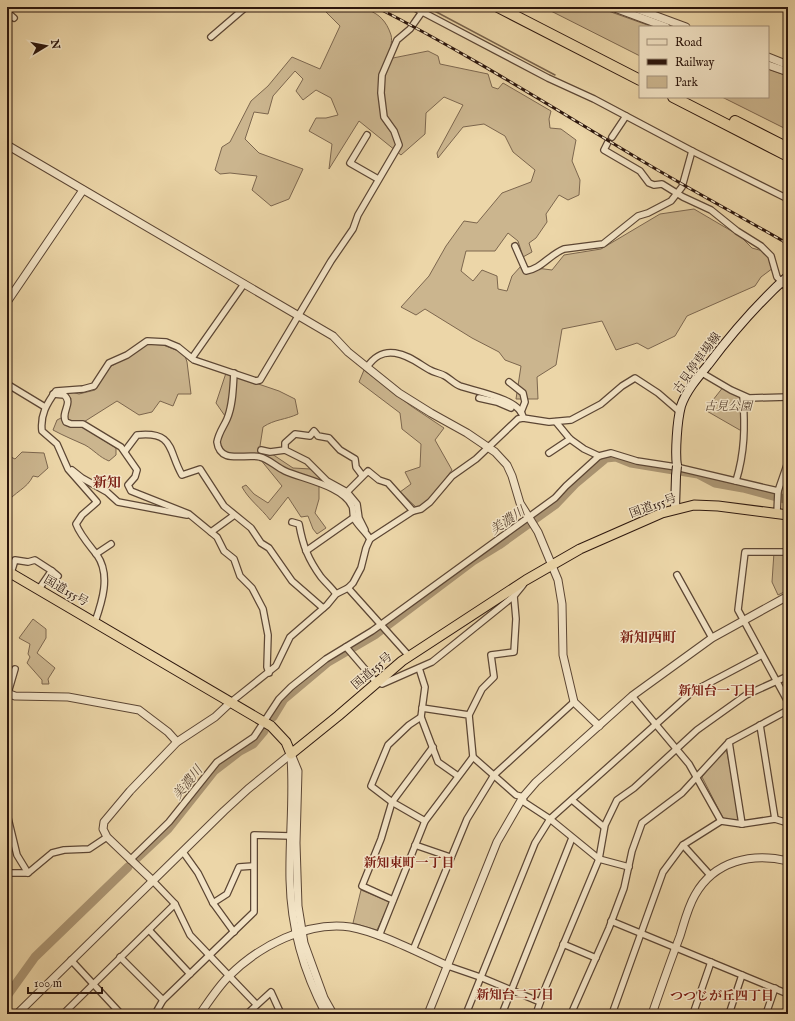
<svg xmlns="http://www.w3.org/2000/svg" width="795" height="1021" font-family="'IM FELL English','Noto Serif JP',serif">
<rect width="100%" height="100%" fill="#ecd6a8"/>
<filter id="stains"><feTurbulence type="fractalNoise" baseFrequency=".005" numOctaves="4"/><feColorMatrix values="0 0 0 0 .2 0 0 0 0 .09 0 0 0 0 .02 0 0 0 .5 -.17"/></filter>
<radialGradient id="worn" r=".72"><stop offset=".6" stop-color="#630" stop-opacity="0"/><stop offset="1" stop-color="#630" stop-opacity=".3"/></radialGradient>
<g fill="#cbb58e" stroke="#7c664e">
<path d="M335,7C360,7 382,7 391,35C393,41 389,53 388,59L428,51L438,56L440,64L488,74L492,87L498,89L503,83L551,111L549,119L550,128L561,129L576,140L572,161L580,180L579,195L568,200L559,195L546,214L547,222L536,238L529,243L532,252L523,257L518,241L508,233L495,251H466L461,271L473,281L482,270L497,276L498,289L507,291L512,276L521,266L552,270L564,255L601,249L660,214L694,209L740,236L752,248L770,253L773,268L761,277L755,286L687,316L675,336L648,349L637,343L616,350L602,321L562,329L556,365L537,377L538,399H516L521,366L505,360L499,352L472,338L425,309L416,315L401,307L429,276L446,246L464,221L477,223L502,193L531,182L535,170L513,152L505,136L484,124L463,127L438,158L437,153L463,105L444,97L426,113L425,134L401,155L359,121L329,169L332,144L309,131L316,118H326L338,115L331,98L316,90L303,100L296,91L303,79L295,71L273,96L268,114L254,112L245,139L259,153L303,169L289,199L271,206L252,190L257,176L230,173L220,174L215,170L222,147L230,142L251,101L268,86L292,57L320,69L340,26L326,12Z"/>
<polygon points="543,7 597,7 653,27 640,27 640,56"/>
<polygon points="768,69 788,76 788,130 722,97 768,97"/>
<path d="M148,344L163,345L184,353L187,362L191,394H178L173,406L160,401L152,412L139,415L117,401L79,425L116,448V455L109,461C99,457 94,450 85,445C74,440 64,436 53,430L57,420L67,415L71,398L64,393V390L79,394L95,390L110,367Z"/>
<polygon points="364,370 411,406 444,428 435,440 452,470 430,500 417,508 400,492 411,484 405,472 420,467 421,444 402,429 400,413 359,382"/>
<path d="M226,373L279,391L295,399L298,414C285,420 275,419 263,427L260,446L293,468L311,469L326,483L319,487V499L315,513L326,528L317,534L313,529L308,516L301,517L288,497L270,520C261,508 249,500 242,487L246,485L254,494L268,503L282,486L260,459L228,455L217,442L225,416L216,403Z"/>
<polygon points="724,386 743,396 745,433 705,410"/>
<path d="M22,452L44,453L48,468L38,477L33,476C27,489 14,492 7,503V455L15,459Z"/>
<polygon points="774,552 788,553 788,590 778,595 772,582"/>
<polygon points="33,619 46,629 46,638 37,653 55,668 48,679 49,684 42,684 42,680 27,663 30,657 28,654 30,644 19,638"/>
<polygon points="726,748 742,824 723,818 702,777"/>
<polygon points="361,890 390,902 377,930 353,923"/>
</g>
<g fill="none" stroke-linecap="round" stroke-linejoin="round">
<g stroke="#78624a" stroke-width="1.5">
<polyline points="427,7 555,75"/>
<polyline points="412,21 418,12"/>
<polyline points="400,34 409,26"/>
<polyline points="379,84 379,76"/>
<polyline points="382,119 389,129"/>
</g>
<g stroke="#ab9573" stroke-width="9">
<polyline points="273,717 284,699 328,662 376,634 473,561 499,545 556,504 576,483 606,458 616,457 631,463 698,474 715,483 743,488 788,500"/>
<polyline points="137,858 168,829 214,771 240,751 253,744 264,731"/>
<polyline points="7,996 35,957 128,867"/>
</g>
<defs>
<g id="minor">
<polyline points="413,7 548,78 594,99 692,151 788,199"/>
<polyline points="7,12 14,18"/>
<polyline points="211,37 246,7"/>
<polyline points="367,135 350,163 378,179"/>
<polyline points="612,137 626,116"/>
<polyline points="608,142 604,150 640,171 649,183 654,185 662,184 683,197 711,210 737,231 761,246 771,256 777,277 788,289"/>
<path d="M515,246L526,271C541,269 549,255 564,249L603,244L638,216L648,213L671,201L682,187L692,151"/>
<polyline points="192,358 244,284"/>
<path d="M367,367C374,357 382,351 395,353C409,355 419,364 430,370C435,373 440,373 445,376C450,379 455,384 460,386C474,391 522,399 523,418"/>
<path d="M234,373C233,388 233,405 227,419C223,428 219,432 217,442C220,465 245,453 260,457C269,459 276,467 285,471C303,479 343,486 352,506C354,510 352,516 355,520C360,528 366,532 370,539"/>
<polyline points="702,373 731,390 749,398 788,397"/>
<polyline points="509,382 523,393 525,402 521,412"/>
<polyline points="7,384 45,407"/>
<path d="M53,394L64,395C74,403 60,412 66,422L71,424H83L121,447L137,470L135,477L128,485L131,491L189,514L217,537L224,551L234,559L240,576L252,588L263,609L268,635L267,667L269,673"/>
<polyline points="479,398 497,402 511,408"/>
<polyline points="556,422 570,439 584,449 599,456"/>
<polyline points="261,450 270,452 285,450 307,461 327,481 347,492"/>
<polyline points="285,450 285,443 295,434 310,436 314,431 318,436 329,438 340,450 355,459 356,467 362,475"/>
<path d="M125,451L137,435C175,431 168,451 182,475L200,469L224,506L251,528L261,543L269,548L292,581L323,608"/>
<polyline points="549,453 570,439"/>
<polyline points="72,470 82,478 107,492 118,502 187,515"/>
<path d="M736,481C745,452 745,426 743,396"/>
<polyline points="777,513 778,491 788,462"/>
<path d="M292,522L299,524C303,546 308,559 321,577C326,583 332,588 336,594"/>
<polyline points="365,530 359,518 357,504 347,492 368,471 379,480 388,483 413,511"/>
<polyline points="211,532 233,516"/>
<polyline points="306,551 353,518"/>
<polyline points="788,552 745,552 738,610 788,702"/>
<polyline points="96,554 111,544"/>
<polyline points="11,573 15,560 28,562 35,560 52,571"/>
<polyline points="677,575 712,638"/>
<polyline points="348,588 409,656"/>
<polyline points="39,589 50,573 52,571 58,576"/>
<path d="M95,622C102,602 111,575 97,555C90,546 80,535 76,524L82,515L97,502L68,469L57,444L42,431C40,415 47,403 56,391L83,389L94,386L109,363L127,355L147,341L166,342L178,347L194,360L256,381L260,380L331,261L353,229L358,215L399,145L394,131L384,117L381,93L382,75L397,40L410,29L422,12"/>
<polyline points="346,647 376,682"/>
<polyline points="419,668 425,687 421,717 438,762 458,776"/>
<polyline points="378,680 382,684 432,662 514,596 523,585"/>
<polyline points="8,693 15,669"/>
<polyline points="632,696 689,764 721,821"/>
<polyline points="231,702 276,666 290,637 327,605 336,594 348,588 353,583 361,568 366,548 370,539 413,511 421,509 430,502 452,476 476,459 518,419 523,418 549,422 571,420 601,404 622,386 635,378 658,393 680,412"/>
<polyline points="422,708 469,715 473,757 516,795 523,797 524,802 550,819 599,859 629,867"/>
<polyline points="469,715 482,689 494,677 491,655 514,652 516,619 514,596"/>
<polyline points="421,717 409,725 388,745 371,786 392,802 425,821"/>
<polyline points="760,725 775,819"/>
<polyline points="729,742 742,824"/>
<polyline points="572,800 604,827"/>
<polyline points="7,814 17,855 28,873"/>
<polyline points="415,845 450,857"/>
<polyline points="683,845 710,875"/>
<polyline points="183,852 198,873 213,903 234,932"/>
<polyline points="130,860 169,822 217,762 254,737 279,699 291,687 326,659 372,631 555,498 566,486 599,456 611,453 637,461 676,467 778,491"/>
<polyline points="7,873 28,873 52,853 64,850 89,849 107,837"/>
<polyline points="153,881 175,904 190,935 256,1004"/>
<polyline points="393,900 362,886 381,839 392,802 433,747"/>
<polyline points="213,903 227,894 239,867 253,866"/>
<polyline points="611,921 788,994"/>
<polyline points="149,930 190,974"/>
<polyline points="379,936 425,821 473,757"/>
<polyline points="563,944 596,958"/>
<polyline points="413,950 467,819 494,775 574,702"/>
<polyline points="120,957 163,1000"/>
<polyline points="71,960 121,1014"/>
<polyline points="448,966 480,977 540,1002"/>
<polyline points="63,1014 175,904"/>
<polyline points="155,1014 163,1000 254,912 254,835 291,836"/>
<polyline points="247,1014 271,992 281,1014"/>
<polyline points="466,1014 535,843 550,819 692,692 762,655"/>
<polyline points="502,1014 572,838"/>
<polyline points="536,1014 546,986 599,859 605,825 617,800 634,788 697,730 746,695 788,676"/>
<polyline points="571,1014 609,928 624,888 632,851 642,823 682,793 729,742 788,710"/>
<polyline points="612,1014 663,872 683,845 721,821 742,824 775,819 788,823"/>
<polyline points="693,1014 711,962"/>
<polyline points="729,1014 742,975"/>
<polyline points="766,1014 775,988"/>
</g>
<g id="tertiary">
<polyline points="612,7 666,27"/>
<polyline points="632,7 686,27"/>
<polyline points="768,57 788,65"/>
<polyline points="768,65 788,72"/>
<polyline points="7,145 333,336 348,352 399,393 431,413 467,433 495,452 507,465 512,476 520,503 538,532 558,580 562,604 563,655 574,702 599,726"/>
<polyline points="7,302 83,190"/>
<polyline points="7,693 15,696 68,697 139,710 168,732 177,742"/>
<polyline points="291,754 298,771 296,843 298,906 304,943 324,998 333,1014"/>
<path d="M291,758C294,799 289,839 290,880C291,927 304,973 326,1014"/>
<polyline points="153,881 107,837 103,829 104,822 130,791 177,742 215,717 231,702"/>
<polyline points="17,1014 224,811 248,789 291,754"/>
<path d="M200,1014C209,1001 218,987 229,976C259,946 307,921 350,927C379,932 421,954 448,966"/>
<polyline points="428,1014 497,842 523,797 536,782 632,696 712,638 788,596"/>
<path d="M652,1014C661,988 670,962 680,936C684,923 688,907 695,895C714,861 752,852 788,861"/>
</g>
<g id="secondary">
<path d="M677,466C675,453 677,421 681,406C686,391 698,377 708,365C732,333 758,303 788,276"/>
<polyline points="675,509 676,476"/>
</g>
<polyline id="trunk" points="7,571 271,726 286,742 291,754 338,716 402,661 526,580 580,549 662,513 694,505 718,506 788,515"/>
<g id="motorway">
<polyline points="498,7 640,80"/>
<polyline points="673,97 788,156"/>
<polyline points="735,121 788,148"/>
</g>
</defs>
<use href="#minor" stroke="#5c4634" stroke-width="8"/>
<use href="#tertiary" stroke="#5c4634" stroke-width="9"/>
<use href="#secondary" stroke="#2c160d" stroke-width="10"/>
<use href="#trunk" stroke="#2c160d" stroke-width="11"/>
<use href="#motorway" stroke="#2c160d" stroke-width="12"/>
<use href="#minor" stroke="#f3e4c6" stroke-width="5.5"/>
<use href="#tertiary" stroke="#f3e4c6" stroke-width="7"/>
<use href="#secondary" stroke="#f3e4c6" stroke-width="8"/>
<use href="#trunk" stroke="#ecd6a8" stroke-width="9"/>
<use href="#motorway" stroke="#ecd6a8" stroke-width="10"/>
<defs>
<path id="rail" d="M376,7C468,54 555,109 644,162C691,190 740,216 788,244"/>
</defs>
<use href="#rail" stroke="#2c160d" stroke-width="3"/>
<use href="#rail" stroke="#f3e4c6" stroke-width="1.5" stroke-dasharray="4.5" stroke-linecap="butt"/>
<defs>
<polyline id="secondary-bridge" points="676,476 677,466"/>
</defs>
<use href="#secondary-bridge" stroke="#2c160d" stroke-width="10" stroke-linecap="butt"/>
<use href="#secondary-bridge" stroke="#f3e4c6" stroke-width="8"/>
</g>
<g text-anchor="middle" dominant-baseline="central" stroke-width="3" stroke-linejoin="round" paint-order="stroke">
<g font-size="12" fill="#2c160d" stroke="#f3e4c6">
<text transform="translate(697 363) rotate(-54)">古見停車場線</text>
<text transform="translate(653 506) rotate(-20)">国道155号</text>
<text transform="translate(66 591) rotate(30)">国道155号</text>
<text transform="translate(372 671) rotate(-41)">国道155号</text>
</g>
<g font-size="12" font-style="italic" fill="#5c4634" stroke="#f3e4c6">
<text x="728" y="406">古見公園</text>
</g>
<g font-size="13" font-style="italic" fill="#5f4936" stroke="#f3e4c6">
<text transform="translate(508 521) rotate(-34)">美濃川</text>
<text transform="translate(188 783) rotate(-51)">美濃川</text>
</g>
<g font-size="13" font-weight="bold" fill="#7a1f14" stroke="#f3e4c6">
<text x="717" y="691">新知台一丁目</text>
<text x="409" y="863">新知東町一丁目</text>
<text x="515" y="995">新知台二丁目</text>
<text x="722" y="996">つつじが丘四丁目</text>
</g>
<g font-size="14" font-weight="bold" fill="#7a1f14" stroke="#f3e4c6">
<text x="107" y="483">新知</text>
<text x="648" y="638">新知西町</text>
</g>
</g>
<rect width="795" height="1021" fill="none" stroke="#ecd6a8" stroke-width="24"/>
<rect x="8" y="8" width="779" height="1005" fill="none" stroke="#2c160d" stroke-width="2"/>
<rect x="12" y="12" width="771" height="997" fill="none" stroke="#2c160d"/>
<rect x="639" y="26" width="130" height="72" fill="#f3e4c6" stroke="#a3927c"/>
<rect x="647" y="39" width="20" height="6" fill="#f3e4c6" stroke="#a3927c"/>
<text x="675" y="46" font-size="12" fill="#2c160d">Road</text>
<rect x="647" y="59" width="20" height="6" fill="#2c160d" stroke="#a3927c"/>
<text x="675" y="66" font-size="12" fill="#2c160d">Railway</text>
<rect x="647" y="76" width="20" height="12" fill="#cbb58e" stroke="#a3927c"/>
<text x="675" y="86" font-size="12" fill="#2c160d">Park</text>
<g transform="translate(46 46) rotate(80)" stroke="#f3e4c6" stroke-width="3" paint-order="stroke">
<path d="M0-3L7 15L0 10L-7 15Z" fill="#2c160d"/>
<text y="-6" font-size="11" font-weight="bold" text-anchor="middle" fill="#2c160d">N</text>
</g>
<path d="M28 987v6h74v-6" fill="none" stroke="#2c160d" stroke-width="2"/>
<text x="34" y="987" font-size="12" fill="#2c160d" stroke="#f3e4c6" stroke-width="3" paint-order="stroke">100 m</text>
<rect width="100%" height="100%" filter="url(#stains)"/>
<rect width="100%" height="100%" fill="url(#worn)"/>
</svg>
